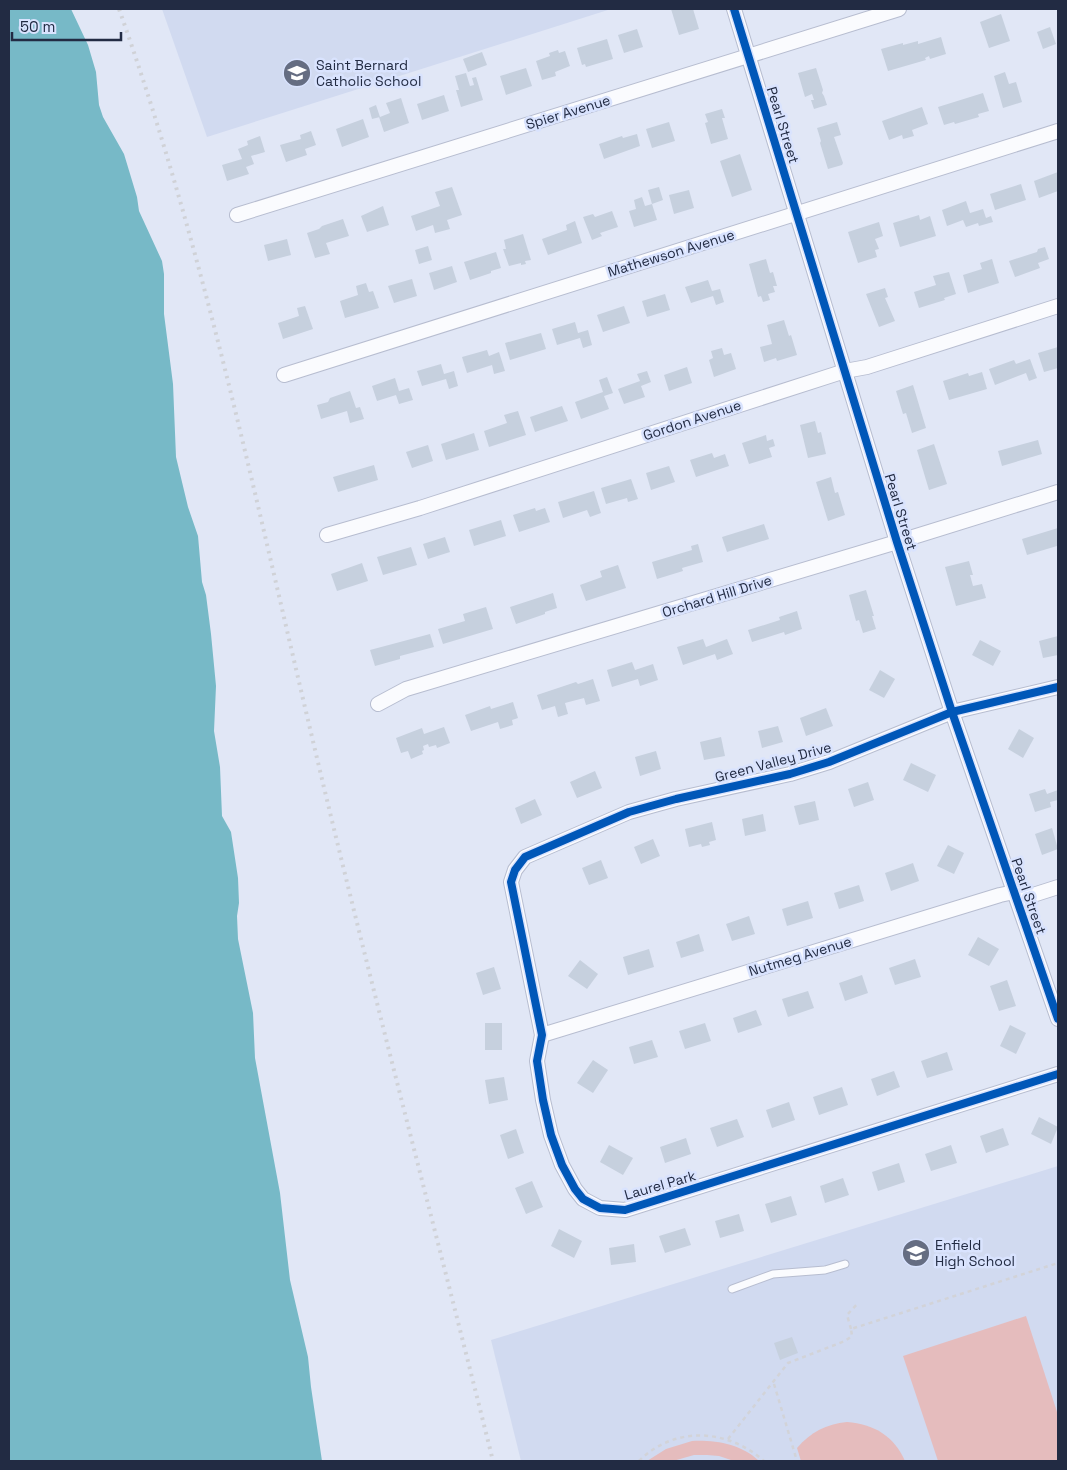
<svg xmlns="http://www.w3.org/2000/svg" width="1067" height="1470" font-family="'Space Grotesk',sans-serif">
<rect width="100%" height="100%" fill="#e1e7f6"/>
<g fill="#d1daf0">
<polygon points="162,9 611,9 207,137"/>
<polygon points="1058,1166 1058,1461 521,1461 491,1340"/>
</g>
<g fill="#e5bcbd">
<polygon points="1026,1316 1058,1415 1058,1461 938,1461 903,1356"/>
<path d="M847,1422C874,1424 894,1436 905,1461H801L797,1448C811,1432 826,1424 847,1422Z"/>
<path d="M692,1441C716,1440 741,1444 759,1461H734L719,1456L707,1455H694L673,1461H647L666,1449Z"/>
</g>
<polygon fill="#77b9c7" points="9,9 71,9 88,45 96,72 99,105 103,117 124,154 137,197 139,211 162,261 164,274 164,314 173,384 176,457 188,507 198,536 202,582 206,595 211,634 216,686 214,731 220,767 222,816 231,832 238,878 239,903 237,916 238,939 253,1013 255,1058 280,1193 290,1280 308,1357 311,1387 322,1461 9,1461"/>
<g fill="#c6d0de">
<polygon points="671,9 693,9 699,29 679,35"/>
<polygon points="1001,14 1010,41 989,48 980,22"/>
<polygon points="1050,27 1056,44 1043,49 1037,32"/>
<polygon points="637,29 643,47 624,53 618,35"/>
<polygon points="941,37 946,54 930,59 929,56 925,58 926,60 888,71 881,49 903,43 903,45 918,41 918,44"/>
<polygon points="607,39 613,59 586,67 585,64 582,65 577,48"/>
<polygon points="558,50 559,53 565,51 570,66 555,72 556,76 542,80 536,61 550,56 549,53"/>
<polygon points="482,52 487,65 468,72 463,59"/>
<polygon points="526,68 532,86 506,95 500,76"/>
<polygon points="816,68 823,90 822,93 824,96 827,105 814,109 811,100 814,100 812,94 805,97 798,73"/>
<polygon points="1005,72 1009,84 1016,82 1022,102 1003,108 994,76"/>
<polygon points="466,73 470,86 474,85 472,78 476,77 483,100 461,107 456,90 459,90 455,76"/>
<polygon points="983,93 989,111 978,114 979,117 955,124 954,122 944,125 938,107"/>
<polygon points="444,95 449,111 422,120 417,104"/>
<polygon points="401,98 409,123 384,132 379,117 380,117 372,119 369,108 376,105 380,117 390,113 386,103"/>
<polygon points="922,107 928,124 912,130 914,136 903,139 902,135 889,140 882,121"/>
<polygon points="722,109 725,118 722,118 728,139 711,144 705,123 708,122 705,114"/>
<polygon points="363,119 369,137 342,147 336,129"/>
<polygon points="669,122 675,141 652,148 646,129"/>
<polygon points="837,122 841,135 834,137 843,163 842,165 828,169 820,143 821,141 817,128"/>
<polygon points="311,131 316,145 305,149 307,155 286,162 280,145 301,139 300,135"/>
<polygon points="637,134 640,146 604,159 599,144 622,136 623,138"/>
<polygon points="260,136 265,152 251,156 254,164 246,167 249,174 227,181 222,165 242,159 238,149 248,145 247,141"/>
<polygon points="740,154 752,190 732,197 720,161"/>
<polygon points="1058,172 1058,191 1039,198 1034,181"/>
<polygon points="1021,184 1026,200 995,210 990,194"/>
<polygon points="452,187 462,215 447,220 450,229 435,233 433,225 416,231 411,216 440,206 435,192"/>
<polygon points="659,187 663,200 652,204 648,190"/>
<polygon points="689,190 694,208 674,214 669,195"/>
<polygon points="642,197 645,206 652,204 657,220 634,227 629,211 636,209 634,200"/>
<polygon points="966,201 970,213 983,209 986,218 991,216 993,222 979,226 978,223 966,227 963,220 947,226 942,210"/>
<polygon points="383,206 389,225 367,232 361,216"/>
<polygon points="612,211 618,227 600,233 602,236 592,240 583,217 593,214 595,217"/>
<polygon points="919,215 920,220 930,216 936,236 900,247 893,223"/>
<polygon points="343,219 349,236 326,243 330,254 315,258 307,233 319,229 322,226"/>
<polygon points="575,221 582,243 548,255 542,239 567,230 566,225"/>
<polygon points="879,222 883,236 875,239 879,249 875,250 877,257 858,263 848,232"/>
<polygon points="523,234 531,260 525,261 526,264 521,265 521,263 509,266 503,249 506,249 504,240"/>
<polygon points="287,239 291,255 268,261 264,245"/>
<polygon points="428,246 432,260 419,264 415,250"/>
<polygon points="1045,247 1049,259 1038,263 1040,268 1015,277 1009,261 1037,252 1038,249"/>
<polygon points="496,252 501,268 491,271 491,273 470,280 464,262"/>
<polygon points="766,259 770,273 773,272 777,286 773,286 775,292 768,294 770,300 763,302 761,296 758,297 749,264"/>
<polygon points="992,259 999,283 968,293 963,275 982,269 980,263"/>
<polygon points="452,266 457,282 434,290 429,273"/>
<polygon points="949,272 956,294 944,298 945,300 919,308 914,292 936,285 933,276"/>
<polygon points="412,279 417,296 394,303 388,286"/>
<polygon points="708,280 712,291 720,289 724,302 716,305 713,296 691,303 685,287"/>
<polygon points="366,283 369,292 373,291 379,308 345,318 340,301 358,295 356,286"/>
<polygon points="885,288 888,297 885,298 895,321 879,327 866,294"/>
<polygon points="665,294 670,310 647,317 642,301"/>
<polygon points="305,306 313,329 283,339 278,323 299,316 297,308"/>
<polygon points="624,306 630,323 603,332 597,315"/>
<polygon points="784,320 789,336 791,335 797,355 777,361 776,358 764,362 760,347 772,344 767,325"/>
<polygon points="575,322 578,333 588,330 592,345 583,348 580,338 557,345 552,329"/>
<polygon points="541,333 546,349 510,360 505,343"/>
<polygon points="1058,347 1058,368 1044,372 1038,353"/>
<polygon points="722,348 724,355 731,353 736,369 714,377 709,360 713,358 711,351"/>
<polygon points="487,350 489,356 499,352 505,371 494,374 492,365 467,373 462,357"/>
<polygon points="1030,359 1037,378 1029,381 1026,373 995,385 989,369 1014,360 1016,364"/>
<polygon points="441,364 444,374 454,371 458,386 449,389 446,379 422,386 417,371"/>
<polygon points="687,367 692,383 669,391 664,375"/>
<polygon points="647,371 651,382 641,386 645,397 624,404 618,389 640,381 637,374"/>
<polygon points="982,372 987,389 949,400 943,381 968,373 969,376"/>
<polygon points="607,377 613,393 604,396 609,409 581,419 575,402 603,392 599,380"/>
<polygon points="395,378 399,391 409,388 413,400 399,404 396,395 377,401 372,386"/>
<polygon points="913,385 926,428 912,433 906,413 903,414 896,391"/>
<polygon points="350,391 356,408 360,407 364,419 350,423 347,411 321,419 317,405 328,402 330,398"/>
<polygon points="562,406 568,421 535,432 530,417"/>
<polygon points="518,411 526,435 489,447 484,431 507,423 504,415"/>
<polygon points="815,421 818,433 821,432 826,454 808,458 800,425"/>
<polygon points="474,433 479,450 446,460 441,444"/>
<polygon points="766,435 767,441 773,439 775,446 769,448 772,457 749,464 742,443"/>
<polygon points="1038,440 1042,454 1002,466 998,451"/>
<polygon points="934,444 947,484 929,490 917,450"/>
<polygon points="428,445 433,461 412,468 406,452"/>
<polygon points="712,453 714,458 725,454 729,466 696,477 690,460"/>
<polygon points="374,465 378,480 338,492 333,477"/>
<polygon points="669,466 675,482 651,490 646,473"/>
<polygon points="831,477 835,493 838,492 845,515 828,521 816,482"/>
<polygon points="631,479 638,499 628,502 627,498 606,504 601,488"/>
<polygon points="594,491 601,513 590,517 587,510 563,518 558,502"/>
<polygon points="535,508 536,511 545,508 550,522 519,532 513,515"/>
<polygon points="501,520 506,536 474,546 469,530"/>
<polygon points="764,524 769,539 727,552 722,537"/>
<polygon points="1058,528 1057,546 1027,555 1022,539"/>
<polygon points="445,537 450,552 428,559 423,544"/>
<polygon points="698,544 703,562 682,568 683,571 657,579 652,562 692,550 691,546"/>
<polygon points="411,547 417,565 383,575 377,557"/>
<polygon points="969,561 973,575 970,575 973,586 982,584 986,598 956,606 945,567"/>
<polygon points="362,563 368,581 337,591 331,574"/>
<polygon points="618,565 626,588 586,601 580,585 602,577 600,571"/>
<polygon points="866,590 874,616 872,616 876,629 863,633 859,620 856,621 849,595"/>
<polygon points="553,593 557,608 545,612 545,614 516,624 510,607"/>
<polygon points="486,607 493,629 443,644 438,629 465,621 463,614"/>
<polygon points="797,611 802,629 785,635 784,632 752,642 748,630 780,620 779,617"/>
<polygon points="430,634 434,647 400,656 400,659 375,666 370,650"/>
<polygon points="1058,636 1058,655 1043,658 1039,641"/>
<polygon points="703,639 706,647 727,639 733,654 717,660 715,654 683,665 677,647"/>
<polygon points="980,640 1001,651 993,666 972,655"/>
<polygon points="632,662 635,670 653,664 658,680 640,686 638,679 612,687 607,670"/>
<polygon points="880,670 895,679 884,698 869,690"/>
<polygon points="593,679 600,701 586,705 584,698 565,703 568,714 558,717 555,706 542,710 537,695 576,682 578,684"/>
<polygon points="513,702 518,718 512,720 513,725 500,729 498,722 471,731 465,715 490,706 491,709"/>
<polygon points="826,708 833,726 806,736 800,718"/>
<polygon points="778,726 783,742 762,748 758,731"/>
<polygon points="444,727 450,743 437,748 436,745 429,747 428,744 423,746 424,750 422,751 423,754 411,759 408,751 401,753 396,738 422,728 424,734"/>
<polygon points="1019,729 1034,738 1023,758 1008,749"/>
<polygon points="721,737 725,756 704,760 700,742"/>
<polygon points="656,751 661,769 640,776 635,757"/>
<polygon points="911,763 936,775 928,792 903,780"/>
<polygon points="595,771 602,788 577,798 570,782"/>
<polygon points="868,782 874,800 854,807 848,789"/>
<polygon points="1045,789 1047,794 1058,790 1058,800 1050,802 1051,807 1035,812 1029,794"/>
<polygon points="535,799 542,815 521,824 515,808"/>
<polygon points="815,801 819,820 799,825 794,806"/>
<polygon points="763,814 766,831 745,836 742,819"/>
<polygon points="712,822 716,840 709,842 710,845 702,847 701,844 689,847 685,829"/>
<polygon points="1052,828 1058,849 1042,855 1035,834"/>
<polygon points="653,839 660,856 641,864 634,847"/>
<polygon points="948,845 964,853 954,874 937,866"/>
<polygon points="601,860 608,878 589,885 582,868"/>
<polygon points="913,863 919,881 891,891 885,873"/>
<polygon points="859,885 864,901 839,909 834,893"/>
<polygon points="808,901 813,918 787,926 782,909"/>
<polygon points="749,916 755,934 732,941 726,924"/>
<polygon points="699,934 704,951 681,958 676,942"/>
<polygon points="978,937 999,949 989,966 968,955"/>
<polygon points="649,949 654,967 628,975 623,957"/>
<polygon points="915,959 921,977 895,985 889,968"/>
<polygon points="580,960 598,974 587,989 568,976"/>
<polygon points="494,967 501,989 483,995 476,973"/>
<polygon points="862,975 868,993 845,1001 839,983"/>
<polygon points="1007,980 1016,1006 999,1011 990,986"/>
<polygon points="808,991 814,1008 788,1017 782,999"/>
<polygon points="756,1010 762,1025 738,1033 733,1018"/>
<rect x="485" y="1023" width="17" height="27"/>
<polygon points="705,1023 711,1041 685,1049 679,1031"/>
<polygon points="1010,1025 1026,1033 1016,1054 1000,1046"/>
<polygon points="652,1040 658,1057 634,1064 629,1047"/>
<polygon points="947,1052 953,1070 927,1078 921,1061"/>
<polygon points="593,1060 608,1070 593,1093 577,1083"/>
<polygon points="894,1071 900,1087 877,1096 871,1079"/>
<polygon points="504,1077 508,1100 489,1104 485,1080"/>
<polygon points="842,1087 848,1105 819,1115 813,1097"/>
<polygon points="789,1102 795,1120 772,1128 766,1110"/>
<polygon points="1039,1117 1058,1127 1051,1144 1031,1134"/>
<polygon points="737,1119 744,1137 717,1147 710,1128"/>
<polygon points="1003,1128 1009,1145 986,1153 980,1136"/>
<polygon points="516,1129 524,1153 508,1159 500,1135"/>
<polygon points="686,1138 691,1154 665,1163 660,1147"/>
<polygon points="609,1145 633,1158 623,1175 600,1162"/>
<polygon points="951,1145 957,1163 931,1171 925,1154"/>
<polygon points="899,1163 905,1182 878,1191 872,1172"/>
<polygon points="843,1178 849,1195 825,1203 820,1186"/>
<polygon points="532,1181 543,1207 526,1214 515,1188"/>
<polygon points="791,1196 797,1215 771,1223 765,1204"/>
<polygon points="739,1214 744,1231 720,1238 715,1221"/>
<polygon points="685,1228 691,1245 665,1253 659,1236"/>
<polygon points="559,1229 582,1241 574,1258 551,1246"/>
<polygon points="634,1244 636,1262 611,1265 609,1248"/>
<polygon points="792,1337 798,1353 780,1360 774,1343"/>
</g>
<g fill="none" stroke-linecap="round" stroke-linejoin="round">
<defs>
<polyline id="service" points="732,1289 773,1274 825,1270 845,1264"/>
<g id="minor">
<polyline points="734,9 897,542 952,712 1058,1019"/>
<polyline points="237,215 899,9"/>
<polyline points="284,375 1058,131"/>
<polyline points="327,535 420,508 845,371 867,367 1058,306"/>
<polyline points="1058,687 952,712 829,762 790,774 676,799 629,812 525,857 515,870 511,882 542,1035 537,1061 543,1100 551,1135 562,1165 575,1189 583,1199 600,1208 625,1210 1058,1074"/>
<polyline points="378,704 406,689 897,542 1058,492"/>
<polyline points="542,1035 1000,895 1014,892 1033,895 1058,887"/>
</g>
</defs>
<use href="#service" stroke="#b7bdd0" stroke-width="9"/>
<use href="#minor" stroke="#b7bdd0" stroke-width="16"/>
<g stroke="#d2d3d8" stroke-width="2.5" stroke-dasharray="4 4" stroke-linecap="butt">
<polyline points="851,1329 847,1315 858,1303"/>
<polyline points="774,1384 797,1461"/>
<polyline points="728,1439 788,1363 845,1341 852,1336 851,1329 1058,1263"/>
<path d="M639,1461C675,1425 728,1429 764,1461"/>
</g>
<use href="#service" stroke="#fafbfe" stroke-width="7"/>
<use href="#minor" stroke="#fafbfe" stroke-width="14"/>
<path stroke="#d0d2d7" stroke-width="4" stroke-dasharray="2.5 5" stroke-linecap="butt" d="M119,9C203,246 254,493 312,737C369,979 433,1220 493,1461"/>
<defs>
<g id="cycleway">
<polyline points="734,9 897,542 952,712 1058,1019"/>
<polyline points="1058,687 952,712 829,762 790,774 676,799 629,812 525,857 515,870 511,882 542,1035 537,1061 543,1100 551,1135 562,1165 575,1189 583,1199 600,1208 625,1210 1058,1074"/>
</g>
</defs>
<use href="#cycleway" stroke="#d9e3fe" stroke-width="11"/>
<use href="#cycleway" stroke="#0057b8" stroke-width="8"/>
</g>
<defs>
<symbol id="school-disc" viewBox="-11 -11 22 22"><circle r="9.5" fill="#656d82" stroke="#d9e3fe"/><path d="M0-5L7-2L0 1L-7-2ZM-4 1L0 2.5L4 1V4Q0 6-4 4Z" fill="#fff"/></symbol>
</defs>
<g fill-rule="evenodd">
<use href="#school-disc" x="281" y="57" width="32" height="32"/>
<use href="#school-disc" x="900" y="1237" width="32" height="32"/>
</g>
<g text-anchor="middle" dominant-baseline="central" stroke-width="5" stroke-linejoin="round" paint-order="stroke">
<g font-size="14" fill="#222b43" stroke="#d9e3fe" text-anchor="start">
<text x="316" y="65">Saint Bernard<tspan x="316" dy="16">Catholic School</tspan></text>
<text x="935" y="1245">Enfield<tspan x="935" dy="16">High School</tspan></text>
</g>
<g font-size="14" fill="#222b43" stroke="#d9e3fe">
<text transform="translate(568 112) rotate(-17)">Spier Avenue</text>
<text transform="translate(783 125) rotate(73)">Pearl Street</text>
<text transform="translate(671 253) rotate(-17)">Mathewson Avenue</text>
<text transform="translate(692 420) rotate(-18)">Gordon Avenue</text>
<text transform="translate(901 512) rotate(73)">Pearl Street</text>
<text transform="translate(717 596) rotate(-17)">Orchard Hill Drive</text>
<text transform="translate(773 762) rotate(-15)">Green Valley Drive</text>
<text transform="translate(1029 896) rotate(71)">Pearl Street</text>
<text transform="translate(800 956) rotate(-17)">Nutmeg Avenue</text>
<text transform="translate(660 1185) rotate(-16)">Laurel Park</text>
</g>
</g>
<rect width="1067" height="1470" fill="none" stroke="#222b43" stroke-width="20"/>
<path d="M12 32v8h109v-8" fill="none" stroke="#222b43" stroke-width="2.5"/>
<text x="20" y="32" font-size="15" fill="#222b43" stroke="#d9e3fe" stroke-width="4" paint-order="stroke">50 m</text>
</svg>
